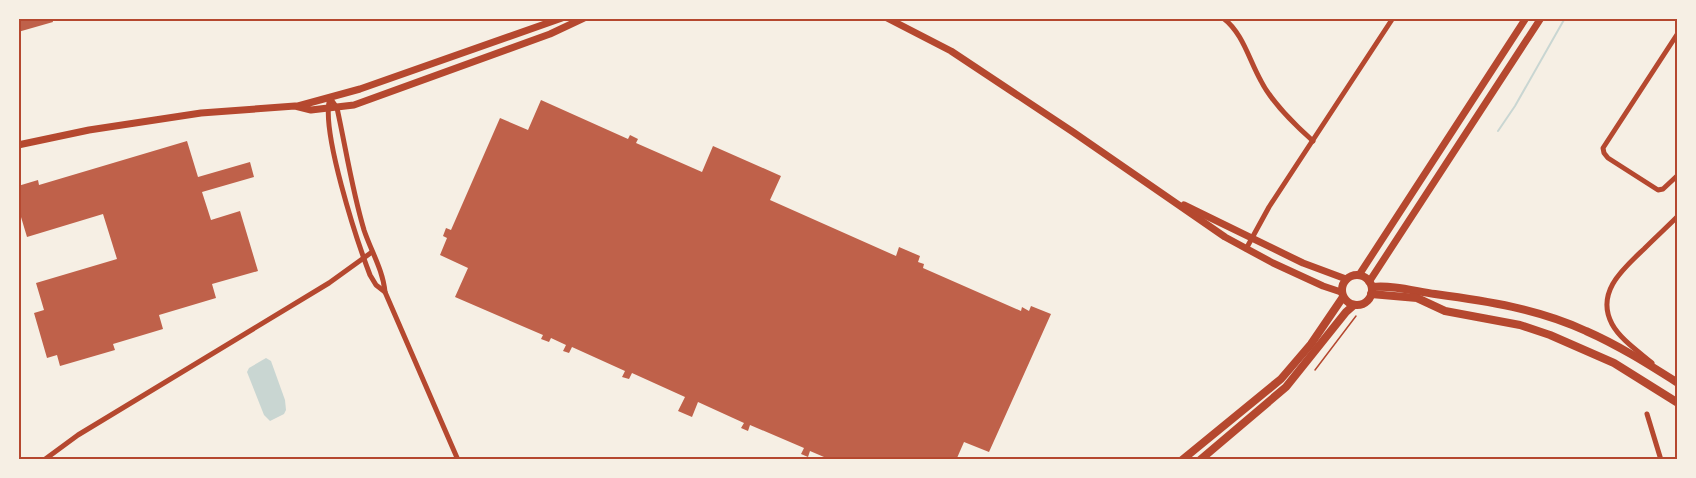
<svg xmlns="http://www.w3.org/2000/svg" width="1696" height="478" font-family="Merriweather,serif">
<rect width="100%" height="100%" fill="#f6efe4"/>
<polygon fill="#c9d6d2" points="266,358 271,361 285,400 286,410 284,414 270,421 264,415 247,372 249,368"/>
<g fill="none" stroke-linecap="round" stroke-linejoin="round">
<polyline stroke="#c9d6d2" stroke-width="2" points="1498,131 1515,106 1565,18"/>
</g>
<g fill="#bf614a">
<polygon points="18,18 52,18 53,22 18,32"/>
<polygon points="541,100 628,139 630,135 638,139 636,143 702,172 713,146 781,176 770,200 896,256 899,247 920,256 918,262 924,264 923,268 1021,311 1022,307 1029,311 1031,306 1051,314 989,452 964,442 957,458 963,460 831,460 810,451 808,457 801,454 804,448 750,425 748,431 741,428 744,423 698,402 692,417 678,411 685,397 632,373 629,379 622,377 625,371 572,347 569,353 563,351 566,345 551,338 549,342 541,339 543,335 455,297 468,268 440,255 447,238 443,236 446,228 451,230 500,118 528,130"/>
<polygon points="187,141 198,177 250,162 254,177 202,192 211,220 240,211 258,271 212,284 216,298 159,315 163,329 113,344 115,350 60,366 57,355 47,358 34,313 44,310 36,283 117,259 103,214 27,237 18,207 18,186 38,180 39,185"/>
</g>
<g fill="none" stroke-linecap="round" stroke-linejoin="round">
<polyline stroke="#b5482f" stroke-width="1.5" points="1315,370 1356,316"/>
<g stroke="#b5482f" stroke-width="5">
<path d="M1223,18C1243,33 1249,60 1261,81C1271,101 1296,126 1313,141"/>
<polyline points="1678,33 1603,148 1604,153 1608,158 1658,190 1663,189 1678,175"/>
<path d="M330,98L337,108C346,149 352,190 364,230C371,251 383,270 385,292L458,460"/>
<path d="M330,98C320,129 357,241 370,275L376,285L385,292"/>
<polyline points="1246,249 1269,207 1393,18"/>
<path d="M1652,363C1639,352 1620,339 1612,324C1595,292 1624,268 1644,249C1655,238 1667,227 1678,216"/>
<polyline points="1647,414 1661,460"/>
<polyline points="44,460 78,435 329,283 372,252"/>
</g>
<g stroke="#b5482f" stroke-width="7">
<polyline points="887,18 951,51 1073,132 1225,237 1273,263 1323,286 1341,292"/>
<polyline points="298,106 360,89 562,18"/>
<polyline points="18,145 89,130 201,113 295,106 311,110 354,105 550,34 584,18"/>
<polyline points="1184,205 1303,263 1346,279"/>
<polyline points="1359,275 1526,18"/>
<polyline points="1369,282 1541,18"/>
</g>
<g stroke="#b5482f" stroke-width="8">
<circle cx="1357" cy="290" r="15"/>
<path d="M1372,287C1393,285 1414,291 1435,294C1487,301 1539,309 1586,331C1618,345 1648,364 1678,383"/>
<polyline points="1371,294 1417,298 1445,311 1520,325 1550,335 1614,363 1678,403"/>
<polyline points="1182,460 1281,379 1311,344 1343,297"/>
<polyline points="1200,460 1286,387 1346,312 1354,305"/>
</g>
</g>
<rect width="1696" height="478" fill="none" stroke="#f6efe4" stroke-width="39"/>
<rect x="20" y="20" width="1656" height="438" fill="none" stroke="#b5482f" stroke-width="2"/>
</svg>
